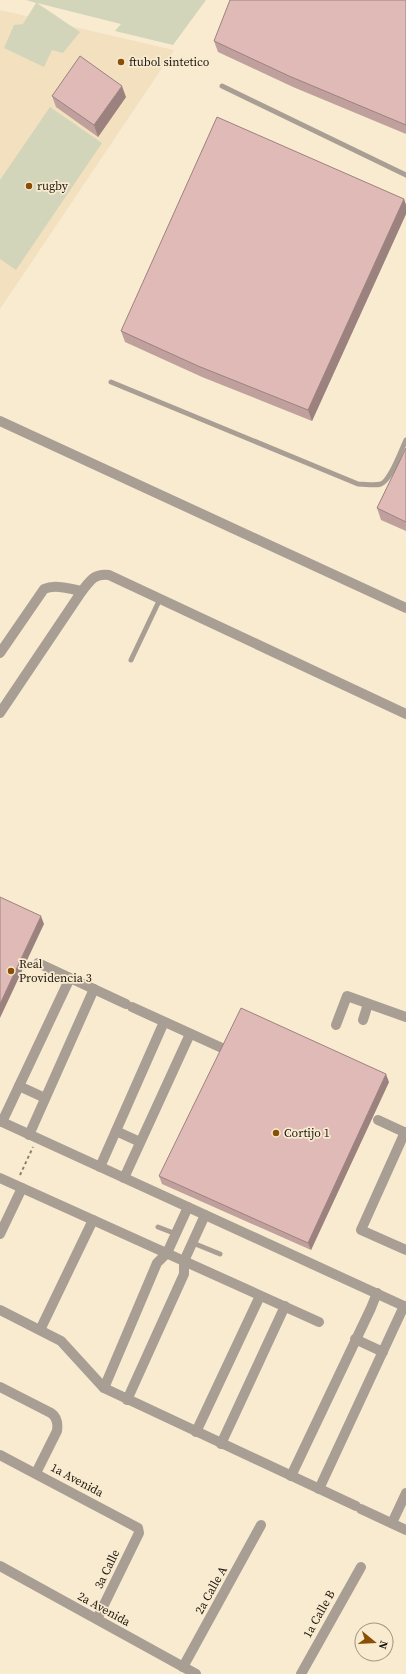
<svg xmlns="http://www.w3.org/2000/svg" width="406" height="1674" font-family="'Source Serif 4',serif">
<rect width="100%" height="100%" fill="#f9ebd0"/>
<polygon fill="#f2e0be" points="0,10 174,50 0,309"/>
<g fill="#d2d5ba">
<polygon points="26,0 206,0 173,45 115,31 121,24 37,3 80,32 63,53 52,50 44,67 4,48 14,25 23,24 36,3"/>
<polygon points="50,107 102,143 16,270 0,259 0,180"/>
</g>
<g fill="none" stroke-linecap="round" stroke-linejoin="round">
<polyline stroke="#8a816f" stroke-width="2" stroke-dasharray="3 3" stroke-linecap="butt" points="20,1175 33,1147"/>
<g stroke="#a99e94" stroke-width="5">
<polyline points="222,86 406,175"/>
<path d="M111,382L358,484C366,484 374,486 381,484C391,480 401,450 406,440"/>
<polyline points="131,660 160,599"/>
<polyline points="158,1227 176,1234"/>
<polyline points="193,1243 220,1254"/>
</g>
<g stroke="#a99e94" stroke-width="10">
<polyline points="0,421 406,608"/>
<path d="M0,653L44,589C55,584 70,589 82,591"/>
<path d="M0,713L82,591C90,581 94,573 109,575L406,714"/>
<polyline points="38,963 126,1004"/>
<polyline points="132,1007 222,1048"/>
<polyline points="363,1020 368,1004"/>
<polyline points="336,1025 347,996 406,1017"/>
<polyline points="19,1086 45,1098"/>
<polyline points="378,1120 406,1133"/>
<polyline points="0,1121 406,1307"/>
<polyline points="2,1122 70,978"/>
<polyline points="116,1131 140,1142"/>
<polyline points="405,1132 361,1230 406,1250"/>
<polyline points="29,1135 94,989"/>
<polyline points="100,1167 164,1022"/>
<polyline points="0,1178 319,1322"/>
<polyline points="124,1178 190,1034"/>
<polyline points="0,1234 22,1188"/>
<polyline points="0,1310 61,1341 104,1388 356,1506"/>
<polyline points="40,1330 93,1220"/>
<polyline points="355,1339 383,1352"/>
<path d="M0,1387L51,1413C57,1417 58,1424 57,1431L36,1473"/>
<polyline points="104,1388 157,1263 167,1253 188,1207"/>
<polyline points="127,1400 184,1274 184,1261 205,1215"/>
<polyline points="196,1432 260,1296"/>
<polyline points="221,1444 285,1306"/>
<polyline points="0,1455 138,1528 139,1533 97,1619"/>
<polyline points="291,1476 371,1308 377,1293"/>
<polyline points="319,1489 404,1306"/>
<polyline points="361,1509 406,1530"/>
<polyline points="392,1523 406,1493"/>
<polyline points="0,1566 196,1674"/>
<polyline points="183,1667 261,1525"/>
<polyline points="301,1674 361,1567"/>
</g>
</g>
<g fill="#c0a09d">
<polygon points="406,0 406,134 293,87 218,52 214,41"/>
<polygon points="52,96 126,97 98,137 56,107"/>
<polygon points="404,199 406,205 406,214 312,421 202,377 125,342 121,331"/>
<polygon points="406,448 406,531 381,520 377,508"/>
<polygon points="389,1082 311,1250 162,1184 159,1176"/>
</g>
<g fill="#9c827f">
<polygon points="122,86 126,97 98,137 94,125"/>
<polygon points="404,199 406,205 406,214 312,421 308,410"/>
<polygon points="41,916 44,924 0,1018 0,1004"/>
<polygon points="386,1074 389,1082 311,1250 308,1243"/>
</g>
<g fill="#dfbab6" stroke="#9c827f">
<polygon points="230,0 406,0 406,125 289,76 214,41"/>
<polygon points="80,56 122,86 94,125 52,96"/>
<polygon points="217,117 404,199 308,410 198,366 121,331"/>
<polygon points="406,448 406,522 377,508"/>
<polygon points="0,897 41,916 0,1004"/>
<polygon points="241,1008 386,1074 308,1243 159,1176"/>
</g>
<g fill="#894f05" stroke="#f9ebd0" stroke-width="1.5">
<circle cx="121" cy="62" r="4"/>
<circle cx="29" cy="186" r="4"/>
<circle cx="11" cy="971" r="4"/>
<circle cx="276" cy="1133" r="4"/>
</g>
<g text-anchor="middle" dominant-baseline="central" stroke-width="3.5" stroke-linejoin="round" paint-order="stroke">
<g font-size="12" fill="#1e1910" stroke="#f9ebd0" text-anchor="start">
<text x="129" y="62">ftubol sintetico</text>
<text x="37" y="186">rugby</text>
<text x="19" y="964">Real<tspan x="19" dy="14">Providencia 3</tspan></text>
<text x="284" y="1133">Cortijo 1</text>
</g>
<g font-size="12" fill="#1e1910" stroke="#f9ebd0">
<text transform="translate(77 1480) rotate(28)">1a Avenida</text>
<text transform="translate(107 1569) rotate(-64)">3a Calle</text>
<text transform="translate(211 1590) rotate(-61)">2a Calle A</text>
<text transform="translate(104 1609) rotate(29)">2a Avenida</text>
<text transform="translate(319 1614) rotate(-61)">1a Calle B</text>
</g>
</g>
<g transform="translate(374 1642) rotate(108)"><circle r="19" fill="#f9ebd0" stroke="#a19783"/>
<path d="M0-3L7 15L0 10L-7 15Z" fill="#894f05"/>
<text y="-6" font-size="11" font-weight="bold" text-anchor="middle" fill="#1e1910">N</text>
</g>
</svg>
